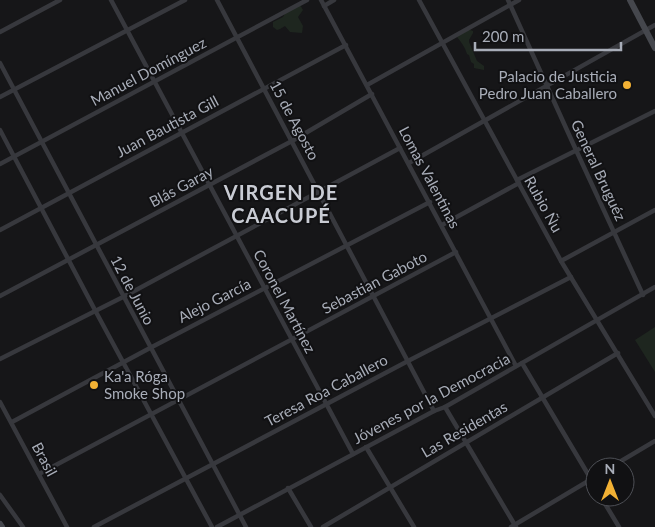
<svg xmlns="http://www.w3.org/2000/svg" width="655" height="527" font-family="Lato,sans-serif">
<rect width="100%" height="100%" fill="#161618"/>
<g fill="#1e261f">
<polygon points="300,5 303,10 298,17 303,26 302,33 290,32 285,26 280,29 277,30 273,27 273,22 283,17 287,10"/>
<path d="M467,29L473,31V33L469,40V42L477,61L484,66V70L474,68V64L471,62L469,55L467,54C465,47 461,42 457,37Z"/>
<polygon points="655,327 655,372 635,340"/>
</g>
<g fill="none" stroke-linecap="round" stroke-linejoin="round">
<g stroke="#37383d" stroke-width="4.5">
<polyline points="111,0 353,454"/>
<polyline points="217,0 434,411"/>
<polyline points="321,0 516,366"/>
<polyline points="419,0 561,261 655,416"/>
<polyline points="508,0 576,150 643,295"/>
<polyline points="324,6 334,0"/>
<polyline points="0,32 60,0"/>
<polyline points="0,63 246,527"/>
<polyline points="367,85 519,0"/>
<polyline points="0,97 185,0"/>
<polyline points="0,130 96,312 212,527"/>
<polyline points="409,163 655,25"/>
<polyline points="0,164 307,0"/>
<polyline points="517,180 655,111"/>
<polyline points="442,225 519,183"/>
<polyline points="0,230 346,45"/>
<polyline points="561,261 655,210"/>
<polyline points="0,296 292,141 372,94"/>
<polyline points="0,359 123,297 400,148"/>
<polyline points="522,363 595,486"/>
<polyline points="0,402 67,527"/>
<polyline points="445,407 516,527"/>
<polyline points="12,422 150,348 430,202"/>
<polyline points="366,447 414,527"/>
<polyline points="611,467 655,441"/>
<polyline points="39,474 456,252"/>
<polyline points="288,488 311,527"/>
<polyline points="0,495 23,527"/>
<polyline points="601,497 619,527"/>
<polyline points="94,527 408,361 571,277"/>
<polyline points="217,527 434,411 445,407 655,287"/>
<polyline points="323,527 618,353"/>
<polyline points="511,527 595,477"/>
</g>
<g stroke="#45474d" stroke-width="6">
<polyline points="630,0 655,48"/>
<polyline points="0,524 2,527"/>
</g>
</g>
<g fill="#f2b134" stroke="#111113" stroke-width="2">
<circle cx="627" cy="85" r="5"/>
<circle cx="94" cy="385" r="5"/>
</g>
<g text-anchor="middle" dominant-baseline="central" stroke-width="4" stroke-linejoin="round" paint-order="stroke">
<g font-size="15" fill="#a8adb8" stroke="#111113">
<text transform="translate(148 71) rotate(-28)">Manuel Domínguez</text>
<text transform="translate(295 120) rotate(62)">15 de Agosto</text>
<text transform="translate(167 126) rotate(-28)">Juan Bautista Gill</text>
<text transform="translate(599 170) rotate(65)">General Bruguéz</text>
<text transform="translate(430 177) rotate(62)">Lomas Valentinas</text>
<text transform="translate(181 186) rotate(-28)">Blás Garay</text>
<text transform="translate(544 204) rotate(61)">Rubio Ñu</text>
<text transform="translate(374 282) rotate(-28)">Sebastian Gaboto</text>
<text transform="translate(133 290) rotate(62)">12 de Junio</text>
<text transform="translate(214 300) rotate(-27)">Alejo García</text>
<text transform="translate(285 301) rotate(62)">Coronel Martínez</text>
<text transform="translate(326 390) rotate(-28)">Teresa Roa Caballero</text>
<text transform="translate(431 398) rotate(-28)">Jóvenes por la Democracia</text>
<text transform="translate(464 429) rotate(-30)">Las Residentas</text>
<text transform="translate(45 459) rotate(62)">Brasil</text>
</g>
<g font-size="15" fill="#a8adb8" stroke="#111113" text-anchor="end">
<text x="617" y="76">Palacio de Justicia<tspan x="617" dy="17">Pedro Juan Caballero</tspan></text>
<text x="104" y="376" text-anchor="start">Ka'a Róga<tspan x="104" dy="17">Smoke Shop</tspan></text>
</g>
<g font-size="20" font-weight="bold" letter-spacing="1" fill="#c9ccd4" stroke="#111113">
<text x="281" y="192">VIRGEN DE<tspan x="281" dy="23">CAACUPÉ</tspan></text>
</g>
</g>
<g transform="translate(610 482)"><circle r="24" fill="#111113" stroke="#4d4f55"/>
<path d="M0-4L9 19L0 12L-9 19Z" fill="#f2b134"/>
<text y="-8" font-size="14" font-weight="bold" text-anchor="middle" fill="#a8adb8">N</text>
</g>
<path d="M475 42v8h146v-8" fill="none" stroke="#a8adb8" stroke-width="2.5"/>
<text x="482" y="42" font-size="15" fill="#a8adb8" stroke="#111113" stroke-width="4" paint-order="stroke">200 m</text>
</svg>
